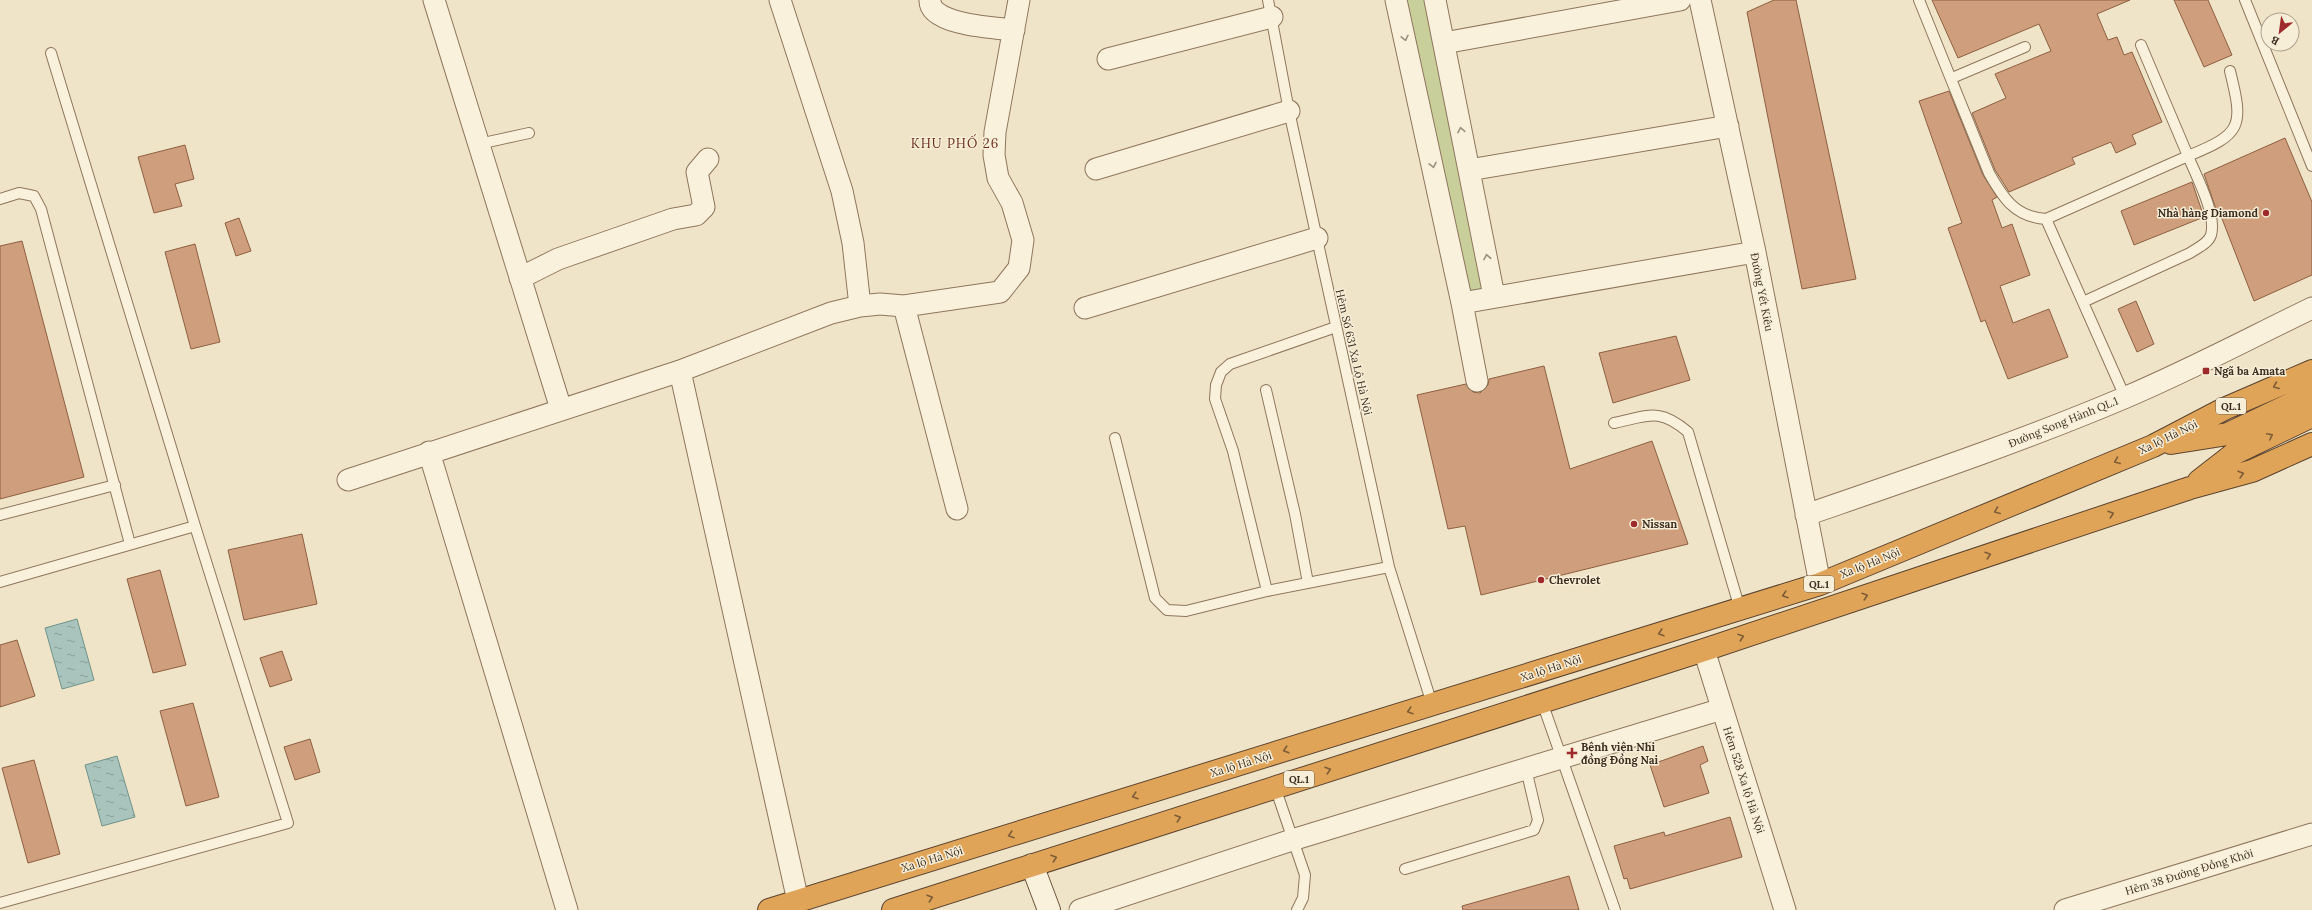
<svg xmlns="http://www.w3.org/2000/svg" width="2312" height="910" viewBox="0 0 2312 910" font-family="Lora,serif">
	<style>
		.grass { fill: #c9cf9b }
		.water { fill: url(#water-ripples); stroke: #6f938a }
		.building { fill: #cf9f7d; stroke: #8d5f41 }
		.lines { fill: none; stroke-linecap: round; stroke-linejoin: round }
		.lane-casing { stroke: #8d765c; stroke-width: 12 }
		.street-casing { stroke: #8d765c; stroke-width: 23 }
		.secondary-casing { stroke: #6f573f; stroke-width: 24 }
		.highway-casing { stroke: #5b4430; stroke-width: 24 }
		.lane { stroke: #faf1dc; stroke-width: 10 }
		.street { stroke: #faf1dc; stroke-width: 21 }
		.secondary { stroke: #faf1dc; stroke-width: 22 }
		.highway { stroke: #e0a458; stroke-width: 22 }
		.oneway { stroke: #9c907e }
		.oneway2 { stroke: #7e5d36 }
		.poi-dot { fill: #9e2a2b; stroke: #f7eed8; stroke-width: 1.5 }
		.labels { text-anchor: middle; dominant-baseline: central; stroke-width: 3; stroke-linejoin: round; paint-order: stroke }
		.shield { fill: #f7eed8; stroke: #756857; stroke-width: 1 }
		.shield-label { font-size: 10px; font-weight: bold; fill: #3d2e20 }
		.poi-label { font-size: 11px; font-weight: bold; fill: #3d2e20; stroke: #f7eed8; text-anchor: start }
		.street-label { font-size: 11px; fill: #3d2e20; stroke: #f7eed8 }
		.quarter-label { font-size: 13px; letter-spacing: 1px; fill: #6b2e1e; stroke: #f7eed8 }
	</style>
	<defs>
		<pattern id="water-ripples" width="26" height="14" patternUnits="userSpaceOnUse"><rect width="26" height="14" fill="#a9c4bc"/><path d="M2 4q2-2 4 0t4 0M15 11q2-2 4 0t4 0" fill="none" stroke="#8ba098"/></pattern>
	</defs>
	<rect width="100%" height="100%" fill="#f0e4c8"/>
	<path class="grass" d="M1403,0h25l59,291 -21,4z"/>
	<path class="water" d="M77,619l17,61 -32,9 -17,-61z
		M117,756l18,61 -33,9 -17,-61z"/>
	<path class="building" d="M1774,0h22l60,279 -54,10 -55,-277z
		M1932,0h198l-33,14 11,26 9,-3 7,18 8,-3 30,70 -30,13 4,9 -20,9 -5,-11 -39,16 3,6 -66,28 -14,-22 -23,-57 34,-15 -11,-24 56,-23 -12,-27 -81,34z
		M2174,0h34l24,55 -28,12z
		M1949,91l34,84 14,22 -5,3 10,28 10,-4 18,51 -30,11 13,37 36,-14 19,48 -60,22 -23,-59 -4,2 -33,-94 14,-5 -43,-122z
		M2285,138l27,64v73l-58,26 -35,-90 -2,1 -13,-38z
		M185,145l9,34 -19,5 7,22 -28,7 -16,-56z
		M2192,182l12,35 -70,28 -13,-34z
		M239,218l12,33 -15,5 -11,-33z
		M22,241l62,236 -84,22v-253z
		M195,244l25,98 -29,7 -26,-97z
		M2136,301l18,43 -17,8 -19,-43z
		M1676,336l14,44 -77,23 -14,-50z
		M1544,366l26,103 82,-28 36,103 -207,51 -16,-69 -17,3 -31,-134 49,-11 7,8 7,1 8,-8 1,-6z
		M302,534l15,70 -73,16 -16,-70z
		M160,570l26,95 -33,8 -26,-94z
		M17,640l18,56 -35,11v-62z
		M282,651l10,29 -22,7 -10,-29z
		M193,703l26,94 -33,9 -26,-95z
		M310,739l10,33 -25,8 -11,-33z
		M1703,746l5,15 -8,4 9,28 -45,14 -14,-42z
		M34,760l26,94 -32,9 -26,-95z
		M1730,817l12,40 -112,32 -3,-11 -3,1 -10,-33 50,-14 1,4z
		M1569,876l10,34h-116l-1,-4z"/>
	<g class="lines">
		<defs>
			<path id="lane" d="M1268,0l21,111 100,456 43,137
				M1919,0l70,173c14,25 26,44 57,46
				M2245,0l67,166
				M1952,78l73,-31
				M479,144l50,-11
				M0,199l19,-6 15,3 7,13 89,335
				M2083,302l107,-49c7,-5 18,-9 21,-18 6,-21 -15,-59 -23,-79 54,-22 56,-29 42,-85
				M1266,390l29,124 13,69
				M2125,397l-79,-178 142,-63 -47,-111
				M1614,423c34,-7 45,-16 74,9l52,177
				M1115,438l40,160 12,12 19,1 81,-20 122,-24
				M0,515l115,-30
				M0,582l195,-56 -144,-473
				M1267,591l-34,-140 -18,-52 1,-14 5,-13 9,-8 106,-37
				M1542,702l73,208
				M1275,787l30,88 -2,23 -6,12
				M1405,869l129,-39 4,-10 -12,-51
				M0,903l288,-80 -93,-297"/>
			<path id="street" d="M434,0l127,409
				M780,0l62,191 11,52 7,63
				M930,0c-1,25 66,28 84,30
				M1396,0l66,303 293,-51
				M1435,0l59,296
				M1700,0l55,252 65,332
				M1444,43l236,-43
				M1108,59l164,-42
				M1096,169l193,-58
				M1469,170l259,-44
				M520,278l38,-19 115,-40 23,-4 8,-8 -7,-35 11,-13
				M1462,303l15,78
				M904,306l53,203
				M1085,308l232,-70
				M680,371l118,530
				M429,452l138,458
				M348,480l332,-109 151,-58 29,-7 20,-2 24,2 96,-14 19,-24 4,-28 -11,-37 -14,-25 -4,-23 1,-23 24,-132
				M1806,515c107,-37 214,-73 318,-117 64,-27 126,-60 188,-90
				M1704,650l81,260
				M1080,910l212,-70 430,-131
				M2065,910l247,-76"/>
			<path id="secondary" d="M1032,865l17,45"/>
			<path id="highway" d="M2171,443l57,-9 84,-40
				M2199,481l36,-28 77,-37
				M769,910l1051,-326 333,-138 71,-37 88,-38
				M893,910l811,-260 486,-162 62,-17 60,-27"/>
		</defs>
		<use href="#lane" class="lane-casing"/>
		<use href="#street" class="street-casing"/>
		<use href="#secondary" class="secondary-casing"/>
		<use href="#highway" class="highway-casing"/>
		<use href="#lane" class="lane"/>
		<use href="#street" class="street"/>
		<use href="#secondary" class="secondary"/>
		<use href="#highway" class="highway"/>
	</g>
	<defs><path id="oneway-chevron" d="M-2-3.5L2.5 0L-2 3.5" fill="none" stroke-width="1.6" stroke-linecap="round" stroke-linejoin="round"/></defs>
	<g class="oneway">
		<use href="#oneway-chevron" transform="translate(1405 38) rotate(77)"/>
		<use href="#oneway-chevron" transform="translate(1461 130) rotate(-101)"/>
		<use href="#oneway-chevron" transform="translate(1433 165) rotate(78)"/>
		<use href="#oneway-chevron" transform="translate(1487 257) rotate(-101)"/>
	</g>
	<g class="oneway2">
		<use href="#oneway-chevron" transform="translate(2276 386) rotate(157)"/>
		<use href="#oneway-chevron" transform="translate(2270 436) rotate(-26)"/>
		<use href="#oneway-chevron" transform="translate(2117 461) rotate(158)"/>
		<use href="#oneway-chevron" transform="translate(2241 474) rotate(-16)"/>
		<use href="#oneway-chevron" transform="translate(1997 511) rotate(158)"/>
		<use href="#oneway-chevron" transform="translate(2111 514) rotate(-18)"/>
		<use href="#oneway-chevron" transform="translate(1988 555) rotate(-18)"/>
		<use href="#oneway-chevron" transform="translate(1785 595) rotate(163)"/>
		<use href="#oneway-chevron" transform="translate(1865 596) rotate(-18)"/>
		<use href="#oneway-chevron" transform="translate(1661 633) rotate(163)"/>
		<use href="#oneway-chevron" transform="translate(1741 637) rotate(-18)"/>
		<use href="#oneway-chevron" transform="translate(1410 711) rotate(163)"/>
		<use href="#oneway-chevron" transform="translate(1286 750) rotate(163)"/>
		<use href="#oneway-chevron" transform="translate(1328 770) rotate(-18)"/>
		<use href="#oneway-chevron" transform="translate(1135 796) rotate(163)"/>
		<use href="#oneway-chevron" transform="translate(1178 818) rotate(-18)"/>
		<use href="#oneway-chevron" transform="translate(1011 835) rotate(163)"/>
		<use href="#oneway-chevron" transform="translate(1054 858) rotate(-18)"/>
		<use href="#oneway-chevron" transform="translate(930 898) rotate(-18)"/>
	</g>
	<g class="poi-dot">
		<circle cx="2266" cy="213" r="4"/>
		<rect x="2202" y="367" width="8" height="8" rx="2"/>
		<circle cx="1634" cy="524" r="4"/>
		<circle cx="1541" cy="580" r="4"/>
		<path d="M1570 747h4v4h4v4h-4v4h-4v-4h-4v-4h4z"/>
	</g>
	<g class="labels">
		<g class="shield">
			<rect x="2216" y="398" width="30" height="16" rx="3"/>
			<rect x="1804" y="576" width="30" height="16" rx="3"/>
			<rect x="1284" y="771" width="30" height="16" rx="3"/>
		</g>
		<g class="shield-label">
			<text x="2231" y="406">QL.1</text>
			<text x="1819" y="584">QL.1</text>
			<text x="1299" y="779">QL.1</text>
		</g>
		<g class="poi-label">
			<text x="2258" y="213" text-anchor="end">Nhà hàng Diamond</text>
			<text x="2214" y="371">Ngã ba Amata</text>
			<text x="1642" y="524">Nissan</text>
			<text x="1549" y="580">Chevrolet</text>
			<text x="1581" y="747">Bệnh viện Nhi<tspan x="1581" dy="13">đồng Đồng Nai</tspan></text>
		</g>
		<g class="street-label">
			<text transform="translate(1762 292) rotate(79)">Đường Yết Kiêu</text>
			<text transform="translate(1354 352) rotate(77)">Hẻm Số 631 Xa Lộ Hà Nội</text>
			<text transform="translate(2063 422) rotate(-22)">Đường Song Hành QL.1</text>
			<text transform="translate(2168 437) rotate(-26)">Xa lộ Hà Nội</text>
			<text transform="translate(1870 563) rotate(-22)">Xa lộ Hà Nội</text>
			<text transform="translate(1551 668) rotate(-18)">Xa lộ Hà Nội</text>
			<text transform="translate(1241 764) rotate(-17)">Xa lộ Hà Nội</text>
			<text transform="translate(1744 780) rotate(72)">Hẻm 528 Xa lộ Hà Nội</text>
			<text transform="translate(932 859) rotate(-17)">Xa lộ Hà Nội</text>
			<text transform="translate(2189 872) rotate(-17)">Hẻm 38 Đường Đồng Khởi</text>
		</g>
		<g class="quarter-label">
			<text x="955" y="143">KHU PHỐ 26</text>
		</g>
	</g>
	<g transform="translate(2280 32) rotate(209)"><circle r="19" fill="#f7eed8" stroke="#ada18e"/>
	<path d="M0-3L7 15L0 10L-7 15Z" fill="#9e2a2b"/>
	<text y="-6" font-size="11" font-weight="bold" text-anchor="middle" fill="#3d2e20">B</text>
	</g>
</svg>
